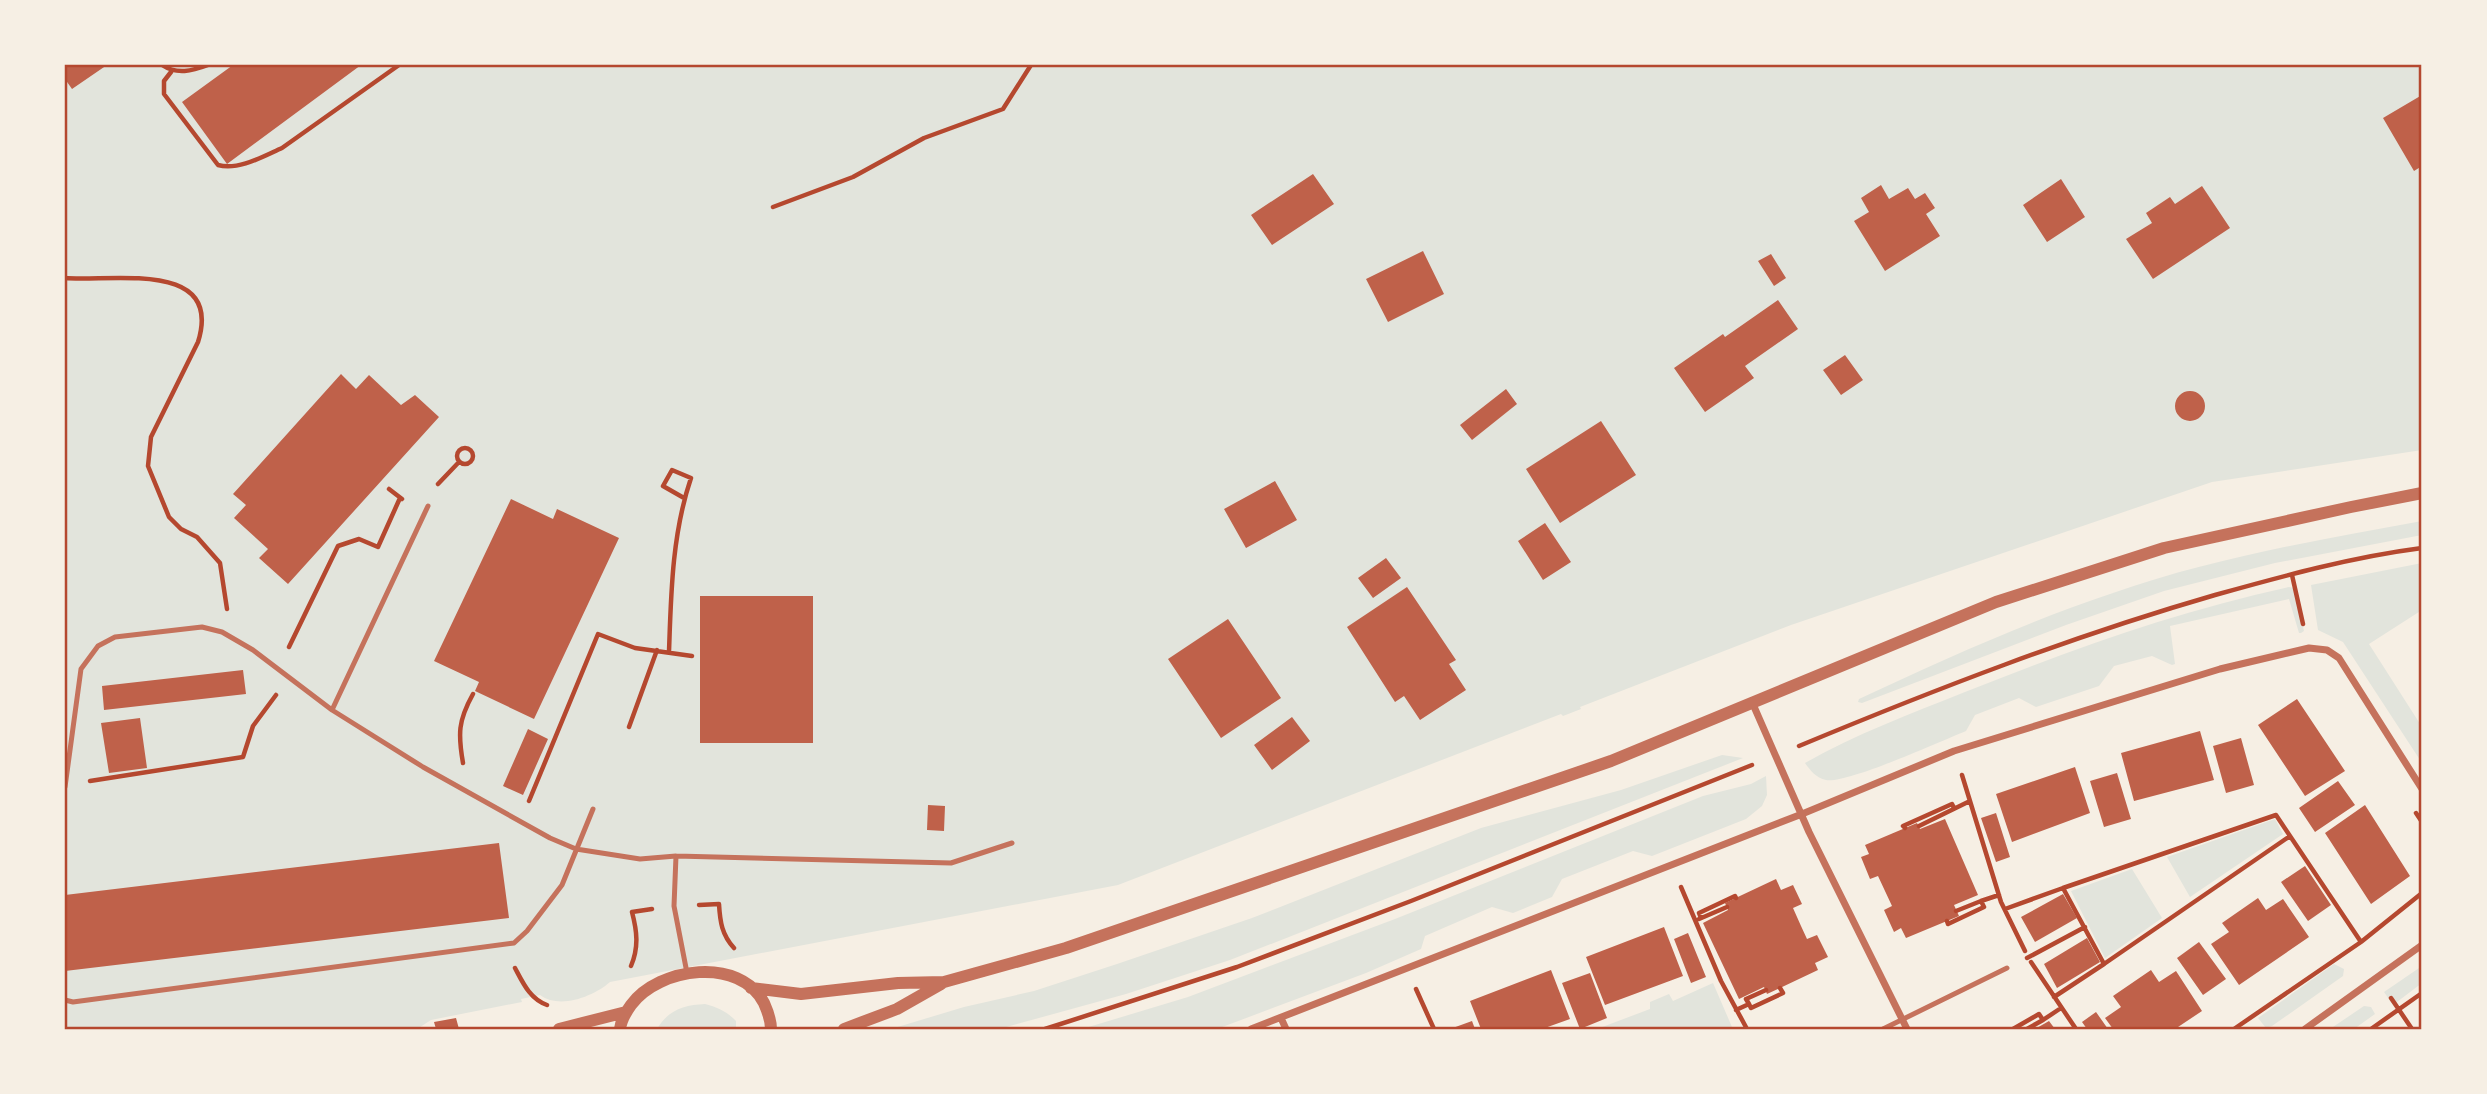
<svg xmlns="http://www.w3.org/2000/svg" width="2487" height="1094" viewBox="0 0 2487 1094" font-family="'Work Sans',sans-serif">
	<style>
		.green { fill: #e2e4dc }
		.building { fill: #bf614a }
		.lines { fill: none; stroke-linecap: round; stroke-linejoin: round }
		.path { stroke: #b5482f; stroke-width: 4.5 }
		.service { stroke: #c5725c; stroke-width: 5 }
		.minor { stroke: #c5725c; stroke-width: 7 }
		.tertiary { stroke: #c5725c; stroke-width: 12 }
		.neatline { fill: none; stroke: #b5482f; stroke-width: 2.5 }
	</style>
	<rect width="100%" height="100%" fill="#f6efe4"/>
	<path class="green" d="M65,65h2357v385l-210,32 -421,143 -211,82 1,2 -18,7 -2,-2 -443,171 -508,97c-16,14 -50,28 -70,13l-19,4 1,3 -91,18 -14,9h-352z
		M2422,521v14l-147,28 -111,28 -98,34 -204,78 -4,-1 1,-3c83,-39 167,-77 254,-106 100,-35 205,-53 309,-72z
		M2422,563v47l-53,34 53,83v36l-79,-121 -25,-12 -7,-45z
		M2289,587l5,1 10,43 -3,2h-2l-10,-34 -119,27 5,38 -3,1 -20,-9 -38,10 -15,20 -63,21 -17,-9 -44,17 -9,16c-25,10 -119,53 -140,49 -10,-2 -16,-10 -21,-17 51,-29 105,-49 160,-71 108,-43 210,-80 324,-105z
		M1722,755l21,3 -449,177 -64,25 -104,34 -127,35h-108l73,-22 70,-16 83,-27 135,-46 229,-90 140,-38z
		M1766,776l1,19 -5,11 -16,13 -94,37 -19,-5 -71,28 -10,18 -39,16 -21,-6 -67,29 -4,13 -55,24 -149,56h-135l106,-32 207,-78 308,-123 48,-12z
		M2275,819l8,15 -93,63 -23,-40z
		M2132,869l30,49 -57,40 -34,-67z
		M2334,964l10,5 -1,7 -71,50 -6,2 -8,-10z
		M2422,966v17l-29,22 -9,-13z
		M1713,983l19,44 -4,2h-131l53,-20v-7l19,-8 4,7z
		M705,1004c14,4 21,7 31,17v8h-79c11,-19 27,-24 48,-25z
		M2364,1006l7,1 4,7 -21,15h-24z"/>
	<path class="building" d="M65,65h42l-35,24 -7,-10z
		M233,65h128l-134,99 -45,-62z
		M2422,95v71l-8,5 -31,-53z
		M1313,174l21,30 -62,41 -21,-30z
		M2061,179l24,38 -38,25 -24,-37z
		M1881,185l8,14 19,-11 7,11 10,-6 10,15 -9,6 14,22 -55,35 -31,-50 15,-9 -8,-14z
		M2202,186l28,42 -77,51 -27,-40 26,-16 -6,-10 24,-16 5,7z
		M1423,251l21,43 -56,28 -22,-43z
		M1771,254l15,24 -12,8 -16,-25z
		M1778,300l20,29 -53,37 9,12 -49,34 -31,-44 49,-34 2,3z
		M1845,355l18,25 -22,15 -18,-25z
		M341,374l15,15 13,-14 32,30 14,-10 24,22 -151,167 -29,-26 9,-9 -34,-31 12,-13 -13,-11z
		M1506,389l11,15 -45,36 -12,-15z
		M2175 406a15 15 0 1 1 30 0a15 15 0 1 1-30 0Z
		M1601,421l35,54 -76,48 -34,-54z
		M1275,481l22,39 -51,28 -22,-39z
		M511,499l42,20 4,-10 62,29 -85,181 -59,-28 4,-9 -45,-21z
		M1545,523l26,39 -28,18 -25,-39z
		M1386,558l15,20 -28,20 -15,-20z
		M1407,587l49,73 -7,4 17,26 -46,30 -16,-24 -9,6 -48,-75z
		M700,596h113v147h-113z
		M1228,619l53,79 -60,40 -53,-79z
		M243,670l3,24 -142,16 -2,-24z
		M2297,699l48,72 -40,25 -47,-71z
		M1292,717l18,24 -38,29 -18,-25z
		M140,718l7,50 -38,5 -8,-50z
		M528,729l20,10 -25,56 -20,-9z
		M2200,731l14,49 -80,21 -13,-48z
		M2241,738l13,47 -28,8 -13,-47z
		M2075,767l15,46 -78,29 -16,-48z
		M2117,773l14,46 -27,8 -14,-46z
		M2338,781l17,24 -40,27 -16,-24z
		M928,805l17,1 -1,25 -17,-1z
		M2365,805l45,71 -39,28 -46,-71z
		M1996,813l14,44 -14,5 -15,-44z
		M1945,819l33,76 -24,10 5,11 -53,22 -5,-10 -7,4 -10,-22 8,-4 -14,-30 -8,3 -9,-22 8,-3 -4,-9 52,-22 3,6z
		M499,843l10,75 -444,53v-76z
		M2305,866l26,39 -23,16 -27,-39z
		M1776,879l5,11 12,-5 9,19 -9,4 8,18 6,13 10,-4 11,22 -13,6 3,7 -38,18 -13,6 -3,-7 -25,12 -36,-76 25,-13 -3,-7z
		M2063,894l14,24 -42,24 -14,-25z
		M2258,898l8,12 17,-11 26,38 -70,48 -28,-41 18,-12 -7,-9z
		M1664,927l19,49 -78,29 -19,-48z
		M1688,933l18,44 -15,6 -17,-44z
		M2087,938l13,24 -43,26 -13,-24z
		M2199,942l27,37 -23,16 -26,-37z
		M1551,970l19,49 -28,10h-61l-11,-28z
		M2151,970l8,12 17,-11 26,40 -27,18h-62l-8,-11 16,-11 -8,-11z
		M1590,973l17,45 -27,11 -18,-46z
		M2096,1012l12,17h-21l-5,-7z
		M456,1018l3,11h-23l-2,-7z
		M1472,1021l3,8h-25z
		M2049,1021l6,8h-20z"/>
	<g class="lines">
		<path class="path" d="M162,65c15,10 30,6 46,0
			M171,72l-7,9v13l54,71c20,6 46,-9 64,-17l117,-83
			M773,207l80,-30 71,-39 79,-29 28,-44
			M65,278c46,4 159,-19 133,64l-47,95 -3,29 21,51 12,12 16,8 23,26 7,46
			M457 456a8 8 0 1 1 16 0a8 8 0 1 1-16 0Z
			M438,484l21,-22
			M389,489l13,10
			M2292,575l11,49
			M289,647l49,-101 21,-7 19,8 22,-49
			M669,652c2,-58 3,-118 22,-174l-19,-8 -9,16 21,12
			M629,727l28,-77
			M1799,746c137,-57 274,-110 416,-151 68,-19 137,-38 207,-47
			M463,763c-5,-29 -5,-42 10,-69
			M1962,775l39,127 24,49
			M90,781l153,-24 10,-31 23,-31
			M529,801l69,-167 37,14 57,8
			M2416,813l6,9
			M1919,826l51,-25
			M1905,828l-2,-2 49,-22 2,4
			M2290,836l-186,128 -41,-76 213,-73 85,127
			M1681,887l40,94 26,48
			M699,905l20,-1c1,18 3,31 15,44
			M2005,909l58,-21
			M1956,911l25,-10
			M1701,918l-2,-5 36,-17 1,2
			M1699,919l28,-12
			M1947,921l1,3 36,-17 -3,-6 18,-6
			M2027,958l58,-31
			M2031,962l45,67
			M631,966c8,-19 6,-35 1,-54l20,-3
			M515,968c8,15 15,31 32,37
			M1416,989l18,40
			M2054,997l50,-33
			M2391,998l21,31
			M1749,1004l-3,-5 20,-9
			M1736,1010l13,-6 2,4 32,-15 -3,-5
			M1045,1029l192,-62 174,-66 341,-136
			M2013,1029l26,-15 4,6 18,-12
			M2027,1029l16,-9
			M2234,1029l127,-87 61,-49
			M2371,1029l51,-36"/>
		<path class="service" d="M332,710l96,-204
			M65,787l16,-118 17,-23 17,-9 87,-10 20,5 31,18 79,60 91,57 127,71 26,11 64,10 36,-3 275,7 61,-20
			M676,856l-2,50 13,67
			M65,1000l8,2 441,-59 13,-12 35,-46 31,-76
			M1883,1029l124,-61"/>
		<path class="minor" d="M1752,702l57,130 98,197
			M1281,1018l5,11
			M1251,1029l551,-215 152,-63 266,-82 89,-21 18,2 12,8 83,131
			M2305,1029l117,-84"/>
		<path class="tertiary" d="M751,988l50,6 97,-11 46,-1 122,-34 545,-187 385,-159 168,-54 187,-41 71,-14
			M559,1029l67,-17
			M620,1029c1,-9 6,-17 11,-24 28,-38 109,-49 133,-2 4,9 7,17 7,26
			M844,1029l53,-20 44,-25"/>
	</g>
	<rect width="2487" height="1094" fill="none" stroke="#f6efe4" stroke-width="133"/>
	<rect x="66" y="66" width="2354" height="962" class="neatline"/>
</svg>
